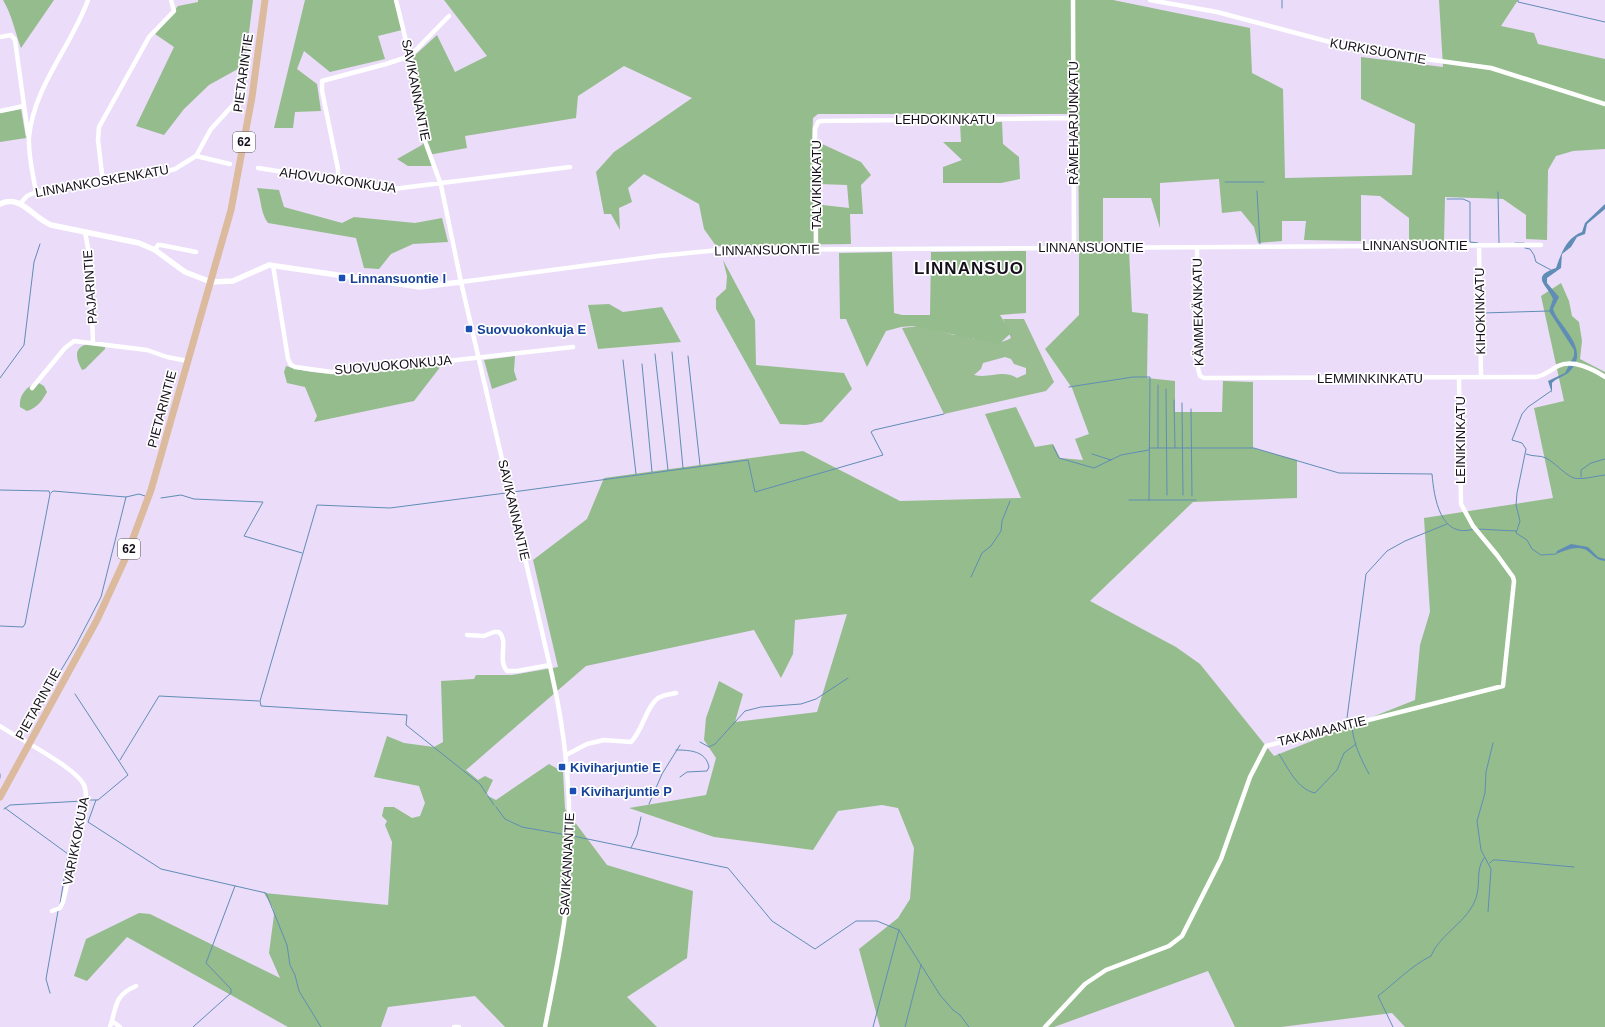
<svg xmlns="http://www.w3.org/2000/svg" width="1605" height="1027" viewBox="0 0 1605 1027" font-family="Arial,sans-serif">
	<style>
		.green { fill: #99bd91; fill-rule: evenodd }
		.forest { fill: #95bc8c }
		.water { fill: #608db6 }
		.lines { fill: none; stroke-linecap: round; stroke-linejoin: round }
		.stream { stroke: #608db6; stroke-width: 1 }
		.minor { stroke: #fff; stroke-width: 4.5 }
		.tertiary { stroke: #fff; stroke-width: 5.5 }
		.primary { stroke: #dcba9e; stroke-width: 7 }
		.transit-dot { fill: #1a4fb4; stroke: #fff; stroke-width: 1.5 }
		.labels { text-anchor: middle; dominant-baseline: central; stroke-width: 3.5; stroke-linejoin: round; paint-order: stroke }
		.shield { fill: #fff; stroke: #5a575e; stroke-width: 1 }
		.shield-label { font-size: 12px; font-weight: bold; fill: #140f19 }
		.street-label { font-size: 13px; fill: #140f19; stroke: #fff }
		.transit-label { font-size: 13px; font-weight: bold; fill: #164399; stroke: #fff; text-anchor: start }
		.district-label { font-size: 17px; font-weight: bold; letter-spacing: 1px; fill: #140f19; stroke: #fff }
	</style>
	<rect width="100%" height="100%" fill="#ebdcf9"/>
	<path class="green" d="M965,319l8,20c17,-3 20,9 38,-1l-8,-19h21l30,63 -8,9 -102,23 -42,-86 18,-2 34,9h7zM1005,357l6,2 3,5 12,4v6l-9,4c-15,-9 -27,1 -43,-3l7,-6 2,-6z"/>
	<path class="forest" d="M3,0h51l-33,48c-6,-16 -9,-33 -18,-48z
		M198,0h55l-8,65 -36,20 -25,24 -20,26 -28,-9 38,-79 -19,-13 23,-28 20,-4z
		M305,0h89l8,30 -24,6 7,23 -55,13 -26,-21 -7,18 20,15 4,27 -26,1 -2,16h-19z
		M444,0h669l137,28 2,45 31,16 2,89 127,-3 3,-51 -54,-25v-42l82,10 -4,-67h79l-17,26 33,7 4,11 67,15v90l-32,2 -17,5 -8,14 -1,70 -21,-1v-24l-23,-16 -58,-2 -1,44 -35,1v-24l-29,-22 -19,-1v46l-57,-1 2,-19h-24v20l-24,2 -4,-16 -13,-16 -19,2 -3,-34 -59,4v45l-9,-30h-48v46l-24,-2 -1,-128h-260l-5,4 -1,21 2,65 35,4 -2,-23 -29,-1v-42l43,20 10,13 -10,10 2,29h-13l1,30 -135,2 -12,-17 -5,-25 -55,-30 -16,14 4,14 -13,6 1,22 -9,-16h-7l-8,-42 18,-20 78,-54 -68,-32 -46,30 -2,22 -111,18 2,12 -39,7 4,11h-24l-11,-7 25,-14 6,-13 -15,-75 24,-22 18,37 32,-16z
		M21,109l5,29 -26,4v-29z
		M1002,122l1,22 16,13 1,22 -19,4h-58v-16l19,-7 -19,-18h18l-1,-19z
		M257,188l22,2 5,17 58,16 12,-6 61,6 27,-5 6,24 -35,2 -22,10 -12,15 -15,-1 -8,-30 -88,-15c-8,-11 -6,-21 -11,-35z
		M1129,250l3,62 16,2 -1,64 28,3v31h47l1,-31 30,1v66l44,12v38l-104,4 -103,99 86,46 24,17 74,92 141,-56 5,-55 10,-33 -6,-94 129,-20 -19,-90 30,-7 -23,-105 20,-13 8,18 3,15 7,6 3,19 -2,18 25,13v655h-200l-13,-14 -111,14h-46l-27,-56 -154,56h-174l-21,-78 39,-31 12,-19 4,-51 -16,-40 -16,-3 -44,6 -25,39 -99,-13 -85,-29 77,-13 10,-37 -12,-18 2,-22 13,-37 24,13 -8,28 82,-10 30,-98 -52,6 -2,34 -12,24 -27,-48 -168,36 -120,104 12,10 7,-4 8,4 -7,15 10,5 53,-36 14,8 2,37 42,56 86,26 -6,67 -60,39 30,30h-152l-30,-31 -87,11 -7,20h-93l-161,-90 -40,44 -13,-5 12,-37 53,-26 11,1 130,64 -11,-25 5,-38 -1,-7 -9,-15 124,12 4,-63 -7,-17 2,-4 -5,-5 2,-9h10l18,11 8,-2 5,-13 -6,-17 -45,-9 13,-41 17,7 30,4 9,-5 -2,-61 33,-2 2,-4h36l46,-8 -25,-107 54,-41 17,-41 199,-27 97,50 121,-3 -36,-84 31,-7 19,40 18,-3 7,14 23,2 -8,-21 14,-5 -17,-46 -27,-39 34,-34v-64z
		M1026,251v62l-26,2 11,18 -12,11 -86,-18 -12,1 -15,4 -19,36 -21,-48h-6l-1,-66 53,-1 2,61 8,2h28l1,-63z
		M723,260l32,60 1,45 88,8 8,16 -30,33 -16,3 -26,-1 -64,-115v-11l10,-9 1,-13z
		M609,304l14,8 39,-5 19,35 -83,7 -10,-44z
		M87,344l18,2v3l-20,20 -3,1c-6,-11 -9,-22 5,-26z
		M515,356l-1,15 3,9 -25,9 -8,-29z
		M438,365l3,1 -27,35 -100,21 3,-6 -12,-29 -18,-4 -3,-11 2,-6c50,16 102,4 152,-1z
		M37,382l7,4 3,6c-5,9 -10,16 -20,19l-7,-4c-1,-13 6,-19 17,-25z"/>
	<path class="water" d="M1605,204v5l-18,15 -2,10 -8,3 -6,10 -9,7 -1,14 -14,10v5l12,14 -6,12 2,5c10,17 34,37 15,57 -5,6 -13,6 -18,12v10l-4,-12 17,-8 9,-17v-6l-25,-39 4,-12c-5,-14 -24,-22 3,-31 5,-14 10,-30 26,-36l3,-9z
		M1571,544l17,3 10,10 7,2v2c-8,-1 -10,-4 -16,-9 -9,-8 -23,-2 -33,2l1,-3z"/>
	<g class="lines">
		<path class="stream" d="M1282,0v8
			M1518,0v2l87,20
			M1225,182h39
			M1257,191l3,53
			M1498,192l1,51
			M1447,199h16l7,3v40l8,1
			M1515,243h9
			M1525,248l5,1 4,6 2,7 15,8
			M1483,313l66,-2
			M672,352l11,116
			M655,354l13,116
			M688,356l12,109
			M623,360l13,114
			M642,364l10,108
			M0,378l24,-33 10,-83 6,-18
			M1158,385v63
			M1069,387l64,-10h17l-1,123
			M1166,389l1,106
			M1551,391l-23,16 -6,7 -10,26 10,3 4,6 -9,44 -1,12 4,16 -4,12 11,7 5,9 9,6 15,-1
			M1174,400l1,48
			M1182,403l1,92
			M1191,409l1,87
			M1053,446l6,12 35,10 27,-13 28,-5
			M1149,448h105l85,25 93,1c2,23 8,66 42,55
			M1092,454l19,6
			M1526,454c7,3 14,1 20,4 8,4 22,19 28,20 8,2 22,-2 31,-3
			M1581,477v-7l10,-7 14,-4
			M0,490l49,1 1,3 -25,130 -2,3 -23,-1
			M513,492l235,-32 7,32 128,-37 -12,-23 3,-2 70,-16
			M51,493l2,-2 73,6 13,-3 6,2
			M161,498l20,-3 13,4 69,3 -19,34 58,17
			M1129,500h67
			M1477,529l39,2
			M971,577l11,-24 9,-7 10,-15 1,-10 8,-20
			M51,687l25,-42 25,-48 25,-100
			M75,694l53,81 -30,25h-10
			M1347,718l19,-144 21,-23 18,-10 42,-17
			M1352,726c1,17 9,33 17,48
			M700,742l9,5 6,-3 30,-33 16,-4 40,-3 15,-5 32,-21
			M676,750c14,0 30,1 33,17l-2,4 -20,1 -7,5
			M1279,754c9,14 18,35 36,39l22,-23 7,-17 12,-9
			M120,760l39,-64 100,5
			M0,774v4
			M96,800l-8,22 73,47 105,24 21,52 3,20 5,10 4,16 22,36
			M649,804l13,-30 18,-29
			M494,805l-14,-21 -74,-59 1,-10 -146,-9 -1,-5 57,-196 73,3 116,-15
			M496,807l9,12 17,8 45,8
			M5,808l63,46 -8,50
			M4,809l6,-4 73,-4
			M573,836l155,32 44,53 43,28 41,-28h21l22,9 41,65 13,15 7,5 9,12
			M631,848l6,-13 4,-18
			M1490,863l3,-3h4l77,7
			M1488,912l3,-43 -10,-19 -4,-29 8,-28 1,-21 7,-29
			M50,993l-4,-14 12,-68
			M193,1027l38,-34v-4l-25,-26 29,-77
			M873,1027l26,-97
			M905,1027l16,-62
			M1393,1027l-15,-31c17,-13 33,-30 53,-40 8,-20 31,-31 42,-51 10,-18 1,-34 11,-47"/>
		<path class="minor" d="M396,0l24,98 1,32 20,55 20,97 91,393c18,79 22,160 13,241 -5,38 -13,74 -20,111
			M1073,0l1,247
			M1150,0l67,12 143,38 131,18 114,36
			M0,37l11,-2 4,5 13,94
			M0,111l24,-5
			M196,156l15,-27 23,-25
			M258,168l135,21 177,-22
			M338,181v-12l-16,-78v-10l64,-17 24,-8 39,-40
			M103,182l-5,-42 1,-13 50,-90 25,-26 -3,-11
			M36,192c-3,-18 -8,-37 -7,-55 5,-51 42,-90 59,-137
			M20,204l7,-8 9,-4 125,-19 14,-4 21,-13 34,8
			M85,232l5,27 3,84
			M1479,245l2,131
			M1197,247l1,121 2,8 4,2 332,-1c8,-1 15,-7 22,-11 15,-7 35,3 47,11
			M816,249l-1,-120 3,-7 3,-1 253,-3
			M155,250l3,-5h3l35,7
			M273,265l15,94 3,6 4,2 37,5 27,-1 214,-24
			M461,282l197,-26 61,-6 822,-5
			M32,388l33,-40 9,-7 73,9 20,7 21,4
			M467,635l17,1 10,-4h5c10,10 -2,28 8,39h10l33,-6
			M0,726c19,13 75,41 84,59 3,7 2,15 1,22l-22,95 -3,6 -8,3
			M566,755l21,-11 17,-4 27,2c12,-12 15,-35 27,-44 5,-3 12,-4 18,-5
			M112,1021l8,6
			M110,1027c7,-20 3,-31 26,-41
			M454,1027h5
			M1045,1027l40,-43 21,-14 63,-24 13,-10 39,-77 29,-82 16,-31 237,-60 11,-105 -1,-4 -16,-22 -24,-29 -12,-22 -2,-127"/>
		<path class="tertiary" d="M0,204c21,-10 32,13 51,21l88,18 16,7 30,22 26,10 22,-1 36,-16 151,22 41,-5"/>
		<path class="primary" d="M0,797l97,-177 29,-63 25,-67 80,-280 21,-113 13,-97"/>
	</g>
	<g class="transit-dot">
		<rect x="338" y="274" width="8" height="8" rx="2"/>
		<rect x="465" y="325" width="8" height="8" rx="2"/>
		<rect x="558" y="763" width="8" height="8" rx="2"/>
		<rect x="569" y="787" width="8" height="8" rx="2"/>
	</g>
	<g class="labels">
		<g class="shield">
			<rect x="233" y="132" width="22" height="20" rx="3"/>
			<rect x="118" y="539" width="22" height="20" rx="3"/>
		</g>
		<g class="shield-label">
			<text x="244" y="142">62</text>
			<text x="129" y="549">62</text>
		</g>
		<g class="street-label">
			<text transform="translate(1378 51) rotate(10)">KURKISUONTIE</text>
			<text transform="translate(243 73) rotate(-82)">PIETARINTIE</text>
			<text transform="translate(416 90) rotate(79)">SAVIKANNANTIE</text>
			<text x="945" y="119">LEHDOKINKATU</text>
			<text transform="translate(1073 123) rotate(-90)">RÄMEHARJUNKATU</text>
			<text transform="translate(338 180) rotate(8)">AHOVUOKONKUJA</text>
			<text transform="translate(102 181) rotate(-10)">LINNANKOSKENKATU</text>
			<text transform="translate(816 185) rotate(-90)">TALVIKINKATU</text>
			<text x="1415" y="245">LINNANSUONTIE</text>
			<text x="1091" y="247">LINNANSUONTIE</text>
			<text transform="translate(767 250) rotate(-1)">LINNANSUONTIE</text>
			<text transform="translate(90 287) rotate(-94)">PAJARINTIE</text>
			<text transform="translate(1480 311) rotate(-91)">KIHOKINKATU</text>
			<text transform="translate(1198 312) rotate(-91)">KÄMMEKÄNKATU</text>
			<text transform="translate(393 365) rotate(-5)">SUOVUOKONKUJA</text>
			<text x="1370" y="378">LEMMINKINKATU</text>
			<text transform="translate(162 409) rotate(-75)">PIETARINTIE</text>
			<text transform="translate(1460 440) rotate(-90)">LEINIKINKATU</text>
			<text transform="translate(514 510) rotate(77)">SAVIKANNANTIE</text>
			<text transform="translate(38 704) rotate(-61)">PIETARINTIE</text>
			<text transform="translate(1322 731) rotate(-14)">TAKAMAANTIE</text>
			<text transform="translate(76 841) rotate(-79)">VARIKKOKUJA</text>
			<text transform="translate(567 864) rotate(-87)">SAVIKANNANTIE</text>
		</g>
		<g class="transit-label">
			<text x="350" y="278">Linnansuontie I</text>
			<text x="477" y="329">Suovuokonkuja E</text>
			<text x="570" y="767">Kiviharjuntie E</text>
			<text x="581" y="791">Kiviharjuntie P</text>
		</g>
		<g class="district-label">
			<text x="969" y="268">LINNANSUO</text>
		</g>
	</g>
</svg>
